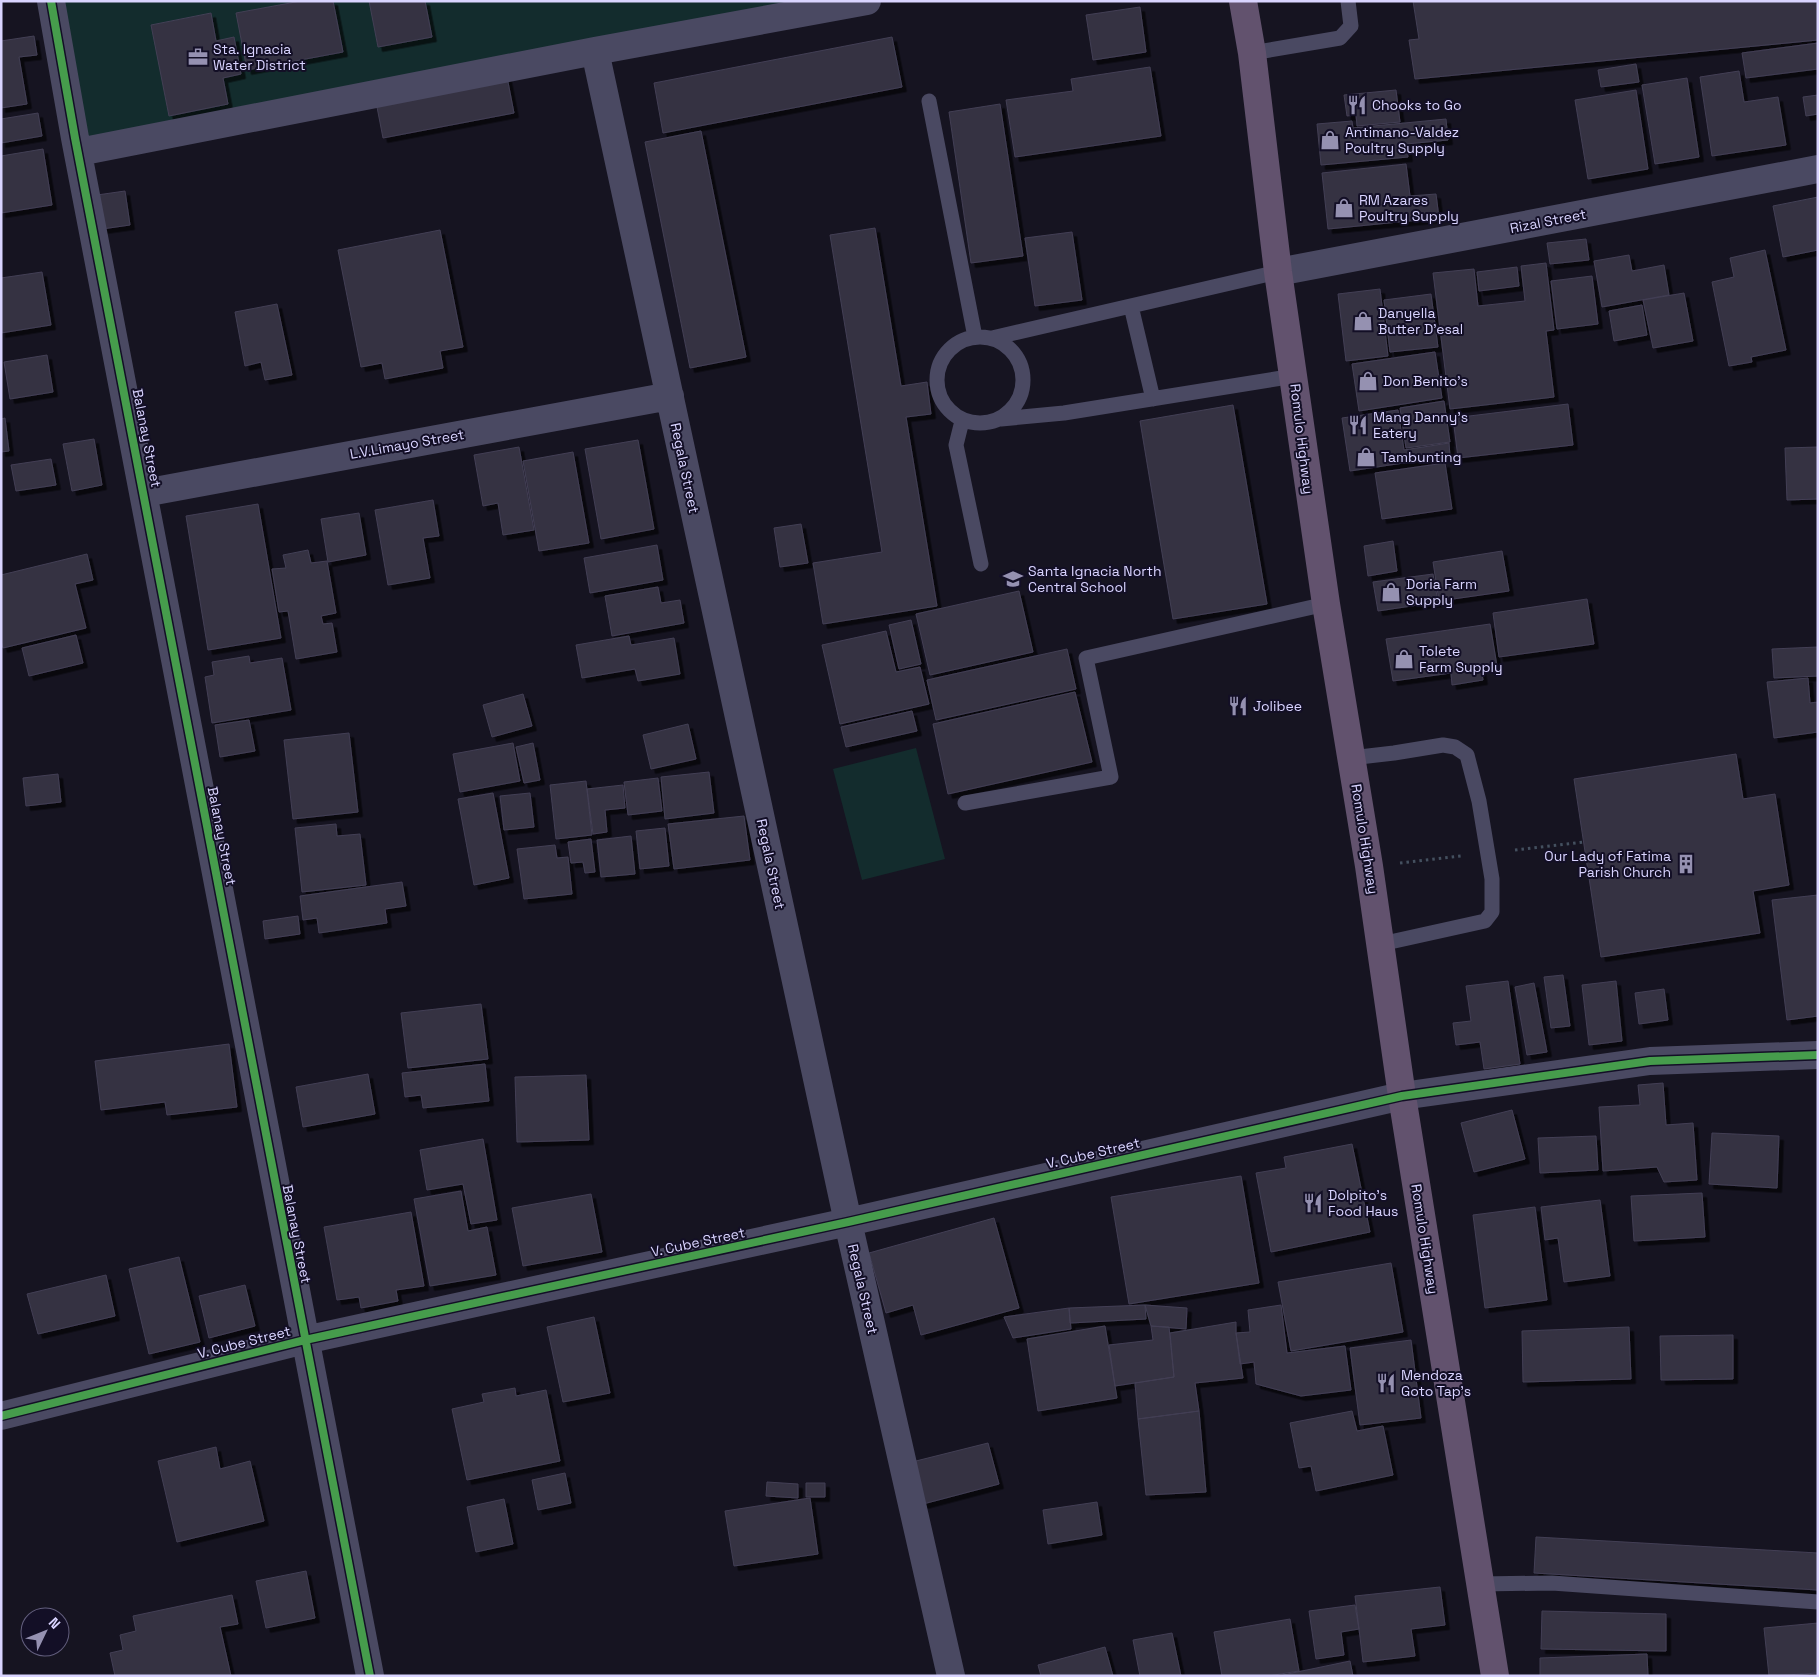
<svg xmlns="http://www.w3.org/2000/svg" width="1819" height="1677" viewBox="0 0 1819 1677" font-family="'Space Grotesk',sans-serif">
	<style>
		.green { fill: #132c2d }
		.building { fill: #343243; stroke: #433f54; filter: url(#shadow) }
		.lines { fill: none; stroke-linecap: round; stroke-linejoin: round }
		.path { stroke: #44505f; stroke-width: 3; stroke-dasharray: 2.5 4; stroke-linecap: butt }
		.service { stroke: #4a4962; stroke-width: 15 }
		.minor { stroke: #4a4962; stroke-width: 28 }
		.tertiary { stroke: #4a4962; stroke-width: 28 }
		.trunk { stroke: #62526e; stroke-width: 28 }
		.cycleway-casing { stroke: #130f26; stroke-width: 11 }
		.cycleway { stroke: #469c4c; stroke-width: 8 }
		.labels { text-anchor: middle; dominant-baseline: central; stroke-width: 4; stroke-linejoin: round; paint-order: stroke }
		.poi-label { font-size: 14px; fill: #d9d4ff; stroke: #130f26; text-anchor: start }
		.street-label { font-size: 14px; fill: #d9d4ff; stroke: #130f26 }
	</style>
	<defs>
		<filter id="shadow"><feDropShadow dx="4.5" dy="4.5" stdDeviation="0" flood-color="#0009"/></filter>
	</defs>
	<rect width="100%" height="100%" fill="#161421"/>
	<path class="green" d="M57,1h801l-774,145z
		M916,748l29,111 -83,21 -29,-111z"/>
	<path class="building" d="M301,1h32l10,51 -96,18 -11,-57z
		M369,1h56l7,36 -54,10z
		M1413,1h405v39l-403,39 -6,-39 10,-1z
		M1140,7l6,45 -53,8 -7,-45z
		M211,13l5,28 18,-4 7,37 -18,4 5,26 -59,12 -18,-91z
		M34,36l3,19 -18,2 8,47 -26,4v-67z
		M892,37l10,50 -239,46 -9,-50z
		M1818,43v26l-72,9 -4,-25z
		M1636,64l3,18 -38,5 -3,-17z
		M1150,67l11,69 -146,21 -9,-57 67,-9 -2,-12z
		M1739,71l5,31 34,-5 8,48 -74,11 -12,-79z
		M507,77l7,36 -131,25 -7,-36z
		M1687,78l12,79 -44,7 -13,-79z
		M1396,90l4,32 -43,4 -1,-11 -9,1 -3,-21z
		M1636,90l12,79 -60,10 -13,-79z
		M1818,95v19l-12,2 -3,-19z
		M1000,104l23,152 -52,7 -22,-151z
		M38,113l4,23 -41,7v-24z
		M1446,119l2,21 -42,4 2,13 -87,8 -4,-41 35,-3 1,7z
		M701,131l45,226 -56,11 -45,-226z
		M43,149l9,56 -51,8v-57z
		M1406,164l4,32 26,-2 3,24 -111,11 -6,-56z
		M125,191l5,34 -28,4 -5,-34z
		M1818,197v53l-35,7 -10,-51z
		M875,228l26,158 26,-4 4,32 -25,3 31,189 -114,18 -10,-61 69,-11 -52,-317z
		M440,230l23,117 -23,4 3,17 -58,11 -3,-16 -21,4 -23,-117z
		M1072,232l10,68 -47,6 -10,-68z
		M1586,239l3,21 -39,4 -3,-21z
		M1765,250l21,100 -35,7 1,5 -23,4 -17,-84 22,-5 -4,-19z
		M1629,255l3,16 32,-6 5,30 -67,12 -8,-46z
		M1546,263l8,67 -8,1 8,66 -104,12 -17,-136 41,-4 4,37 47,-5 -4,-35z
		M1517,267l2,19 -40,5 -2,-19z
		M42,272l9,53 -50,8v-55z
		M1592,276l6,48 -41,5 -6,-48z
		M1380,289l8,67 -42,5 -8,-67z
		M1684,293l9,48 -40,7 -10,-48z
		M1431,294l7,53 -48,5 -6,-52z
		M277,304l15,71 -27,5 -4,-18 -16,4 -10,-54z
		M1642,305l5,30 -33,6 -5,-30z
		M1435,352l7,46 -83,13 -7,-47z
		M47,355l6,37 -43,7 -6,-37z
		M1444,401l6,41 -44,6 -6,-40z
		M1568,404l5,41 -115,13 -5,-40z
		M1233,405l34,199 -94,15 -33,-198z
		M1398,410l6,40 45,-7 1,13 -100,15 -8,-53z
		M5,418l4,33 -8,1v-33z
		M94,439l8,46 -30,6 -9,-47z
		M638,440l16,89 -53,10 -16,-90z
		M519,447l15,83 -31,5 -5,-32 -15,3 -9,-51z
		M1818,447v52l-31,1 -2,-52z
		M573,452l16,91 -50,8 -16,-90z
		M51,459l5,26 -40,6 -5,-26z
		M1445,463l7,46 -70,10 -7,-46z
		M433,500l6,36 -16,2 7,40 -42,7 -13,-75z
		M258,504l23,134 -73,12 -22,-134z
		M359,513l7,42 -38,7 -7,-43z
		M801,524l7,39 -28,4 -6,-39z
		M1393,541l4,30 -29,5 -4,-30z
		M657,545l6,35 -73,13 -6,-35z
		M308,550l3,13 16,-2 9,52 -15,3 2,8 9,-1 5,29 -41,7 -8,-48 -9,1 -7,-43 14,-1 -3,-13z
		M1502,551l7,40 -70,10 -6,-39z
		M87,554l6,26 -18,4 11,44 -83,20 -2,-7v-66z
		M1433,574l5,28 -60,9 -5,-29z
		M658,587l3,16 19,-3 4,23 -72,13 -7,-40z
		M1019,591l14,61 -103,23 -14,-61z
		M1587,599l7,45 -95,13 -6,-44z
		M911,620l10,44 -22,5 -10,-44z
		M1490,624l7,42 -16,2 2,12 -31,5 -1,-12 -58,8 -7,-42z
		M886,631l10,41 24,-5 9,37 -89,20 -18,-79z
		M76,635l7,28 -54,13 -7,-28z
		M629,636l2,9 43,-7 6,36 -42,7 -3,-12 -53,9 -6,-33z
		M1818,647v29l-44,2 -2,-29z
		M1067,649l9,40 -140,31 -9,-40z
		M249,656l1,7 32,-5 9,52 -79,13 -7,-46 9,-2 -2,-13z
		M1808,678l2,25 8,-1v30l-44,6 -7,-56z
		M1075,692l17,70 -144,32 -15,-70z
		M523,694l9,32 -40,11 -9,-32z
		M912,711l5,20 -71,16 -5,-20z
		M249,720l6,31 -35,6 -5,-32z
		M688,724l8,35 -45,10 -8,-34z
		M349,733l9,79 -65,7 -9,-79z
		M513,743l7,38 -60,11 -7,-38z
		M533,743l7,37 -16,3 -8,-36z
		M1736,754l7,45 32,-5 14,91 -36,6 7,42 -159,24 -27,-178z
		M709,772l5,41 -49,6 -4,-42z
		M58,774l3,28 -35,4 -3,-28z
		M658,778l4,33 -34,4 -4,-33z
		M586,781l6,54 -36,4 -6,-54z
		M623,785l2,23 -20,2 2,22 -14,2 -6,-45z
		M493,793l16,85 -35,7 -16,-86z
		M530,793l4,34 -30,3 -4,-34z
		M744,816l6,44 -76,9 -6,-45z
		M336,824l1,12 23,-2 6,51 -64,7 -7,-64z
		M665,828l4,38 -29,3 -4,-38z
		M631,836l4,38 -34,3 -4,-37z
		M591,839l4,33 -10,1 -2,-11 -12,1 -3,-21z
		M555,845l2,13 11,-1 4,37 -48,5 -7,-50z
		M402,882l4,24 -21,3 2,14 -68,10 -2,-15 -14,2 -3,-24z
		M1818,895v121l-31,4 -15,-120z
		M298,916l2,18 -35,5 -2,-18z
		M1563,975l7,51 -19,2 -7,-51z
		M1508,981l12,83 -36,5 -4,-27 -24,3 -3,-22 18,-2 -5,-35z
		M1616,981l6,60 -33,4 -7,-60z
		M1534,983l13,69 -20,3 -12,-68z
		M1664,989l4,31 -29,4 -4,-31z
		M481,1004l7,55 -80,9 -7,-55z
		M229,1044l8,63 -70,8 -2,-13 -64,8 -6,-49z
		M485,1064l4,37 -66,7 -2,-13 -16,2 -3,-24z
		M368,1074l7,40 -72,13 -7,-40z
		M586,1075l3,65 -72,2 -2,-65z
		M1663,1083l3,42 27,-2 4,57 -33,2 -7,-15 -54,4 -4,-64 41,-2 -2,-20z
		M1512,1110l13,49 -51,13 -13,-49z
		M1712,1133l67,3 -2,52 -68,-4z
		M1596,1136l2,34 -58,3 -2,-35z
		M483,1139l14,81 -26,4 -8,-40 -36,6 -7,-40z
		M1352,1144l18,88 -99,20 -15,-79 30,-5 -2,-11z
		M1241,1176l18,107 -130,21 -18,-107z
		M461,1191l7,40 19,-4 9,48 -66,11 -16,-87z
		M1702,1193l3,44 -71,4 -3,-45z
		M591,1194l11,58 -79,14 -11,-58z
		M1600,1200l10,76 -46,6 -6,-44 -13,2 -4,-33z
		M1535,1207l12,93 -62,8 -12,-93z
		M411,1212l13,74 -28,4 2,11 -37,7 -2,-11 -22,3 -13,-73z
		M994,1218l25,90 -98,27 -8,-30 -27,8 -17,-60z
		M179,1257l21,85 -51,12 -20,-85z
		M1391,1263l12,69 -112,19 -13,-69z
		M106,1275l9,41 -77,18 -11,-40z
		M245,1285l10,41 -46,12 -10,-42z
		M1145,1305l1,14 -76,4 -1,-15z
		M1145,1305l42,3 -1,21 -35,-3z
		M1281,1305l6,48 58,-7 6,44 -50,6 -45,-12 -2,-22 -14,2 -4,-31 14,-1 -2,-22z
		M1069,1308l2,21 -58,9 -9,-21z
		M594,1317l16,76 -47,9 -16,-75z
		M1236,1322v11l7,45 -48,5 4,28 -61,8 -3,-36 39,-6 -4,-44z
		M1105,1326l12,72 -79,13 -11,-72z
		M1151,1326l18,1 5,50 -59,9 -6,-41 44,-5z
		M1629,1327l2,52 -108,3 -1,-51z
		M1733,1335v44l-72,1 -1,-44z
		M1411,1340l10,78 -61,7 -10,-77z
		M515,1388l1,8 30,-6 14,71 -93,19 -15,-71 32,-7 -2,-8z
		M1199,1411l7,81 -60,3 -8,-76z
		M1352,1411l5,20 26,-5 10,49 -77,16 -5,-25 -12,2 -9,-45z
		M988,1443l11,41 -76,20 -11,-42z
		M216,1447l4,22 30,-8 14,60 -87,21 -19,-81z
		M565,1473l6,30 -33,7 -6,-30z
		M767,1482l31,2v14l-32,-2z
		M806,1483h19v14h-19z
		M810,1498l8,56 -84,12 -9,-55z
		M504,1499l9,45 -37,8 -9,-45z
		M1097,1502l5,33 -54,9 -5,-34z
		M1536,1537l282,16v37l-284,-17z
		M306,1571l9,47 -49,10 -10,-47z
		M1440,1587l5,38 -34,4 4,27 -52,6 -8,-66z
		M232,1595l6,29 -18,3 11,49h-116l-5,-23 13,-3 -3,-15 16,-4 -3,-15z
		M1355,1605l4,24 -18,3 3,23 -28,4 -7,-48z
		M1542,1611l124,3v37l-125,-2z
		M1290,1619l9,52 -31,5h-46l-8,-44z
		M1818,1623v50l-49,3 -5,-48z
		M1172,1633l9,43h-41l-7,-36z
		M1105,1647l8,29h-72l-3,-11z
		M1647,1654l1,22h-108v-18z
		M1350,1661l3,15h-75z"/>
	<g class="lines">
		<path class="path" d="M1515,850l69,-8
			M1400,863l61,-7"/>
		<path class="service" d="M1252,53l88,-15 11,-12 -3,-25
			M929,101l46,236
			M1131,306l22,93
			M937 380a43 43 0 1 1 86 0a43 43 0 1 1-86 0Z
			M992,338l286,-66
			M1001,419l63,-6 230,-37
			M962,421l-6,24 25,119
			M1351,758l43,-5 49,-8 12,2 12,8 12,46 13,78v33l-7,9 -104,23
			M965,803l146,-26 -25,-119 240,-54
			M1480,1584l72,-1 266,19"/>
		<path class="minor" d="M51,1l24,137 295,1538
			M595,51l253,1171 103,454
			M79,152l516,-101 272,-50
			M144,493l526,-97
			M1,1416l304,-76 543,-118 554,-126 248,-35 168,-6"/>
		<path class="tertiary" d="M1278,272l540,-103"/>
		<path class="trunk" d="M1243,1l9,52 26,219 48,332 43,262 33,230 93,580"/>
		<defs>
			<path id="cycleway" d="M51,1l24,137 295,1538
				M1,1416l304,-76 543,-118 554,-126 248,-35 168,-6"/>
		</defs>
		<use href="#cycleway" class="cycleway-casing"/>
		<use href="#cycleway" class="cycleway"/>
	</g>
	<defs>
		<symbol id="office-bare" viewBox="-9 -9 18 18"><path d="M-6-3h4V-5.5h4V-3h4V5H-6ZM-1-4.5V-3h2v-1.5ZM-6 0V1H6V0Z" fill="#9591b1" stroke="#130f26" stroke-width="2.5" paint-order="stroke"/></symbol>
		<symbol id="restaurant-bare" viewBox="-9 -9 18 18"><path d="M-5-6h1v4h1v-4h1v4h1v-4h1v5L-1.5 .5V6h-2V.5L-5-1ZM5-6V6H3V1.5H1.5Q1.5-4 5-6Z" fill="#9591b1" stroke="#130f26" stroke-width="2.5" paint-order="stroke"/></symbol>
		<symbol id="shop-bare" viewBox="-9 -9 18 18"><path d="M-5-2.5h2.3a2.7 3.5 0 0 1 5.4 0H5L5.5 6h-11ZM-1.5-2.5h3a1.5 2.3 0 0 0-3 0Z" fill="#9591b1" stroke="#130f26" stroke-width="2.5" paint-order="stroke"/></symbol>
		<symbol id="school-bare" viewBox="-9 -9 18 18"><path d="M0-5L7-2L0 1L-7-2ZM-4 1L0 2.5L4 1V4Q0 6-4 4Z" fill="#9591b1" stroke="#130f26" stroke-width="2.5" paint-order="stroke"/></symbol>
		<symbol id="building-bare" viewBox="-9 -9 18 18"><path d="M-4-6H4V6H1V3H-1V6H-4ZM-2.5-4.3h1.7v1.8h-1.7ZM.8-4.3h1.7v1.8H.8ZM-2.5-1h1.7V.8h-1.7ZM.8-1h1.7V.8H.8Z" fill="#9591b1" stroke="#130f26" stroke-width="2.5" paint-order="stroke"/></symbol>
	</defs>
	<g fill-rule="evenodd">
		<use href="#office-bare" x="184" y="43" width="28" height="28"/>
		<use href="#restaurant-bare" x="1343" y="91" width="28" height="28"/>
		<use href="#shop-bare" x="1316" y="126" width="28" height="28"/>
		<use href="#shop-bare" x="1330" y="194" width="28" height="28"/>
		<use href="#shop-bare" x="1349" y="307" width="28" height="28"/>
		<use href="#shop-bare" x="1354" y="367" width="28" height="28"/>
		<use href="#restaurant-bare" x="1344" y="411" width="28" height="28"/>
		<use href="#shop-bare" x="1352" y="443" width="28" height="28"/>
		<use href="#school-bare" x="999" y="565" width="28" height="28"/>
		<use href="#shop-bare" x="1377" y="578" width="28" height="28"/>
		<use href="#shop-bare" x="1390" y="645" width="28" height="28"/>
		<use href="#restaurant-bare" x="1224" y="692" width="28" height="28"/>
		<use href="#building-bare" x="1672" y="850" width="28" height="28"/>
		<use href="#restaurant-bare" x="1299" y="1189" width="28" height="28"/>
		<use href="#restaurant-bare" x="1372" y="1369" width="28" height="28"/>
	</g>
	<g class="labels">
		<g class="poi-label">
			<text x="213" y="49">Sta. Ignacia<tspan x="213" dy="16">Water District</tspan></text>
			<text x="1372" y="105">Chooks to Go</text>
			<text x="1345" y="132">Antimano-Valdez<tspan x="1345" dy="16">Poultry Supply</tspan></text>
			<text x="1359" y="200">RM Azares<tspan x="1359" dy="16">Poultry Supply</tspan></text>
			<text x="1378" y="313">Danyella<tspan x="1378" dy="16">Butter D'esal</tspan></text>
			<text x="1383" y="381">Don Benito's</text>
			<text x="1373" y="417">Mang Danny's<tspan x="1373" dy="16">Eatery</tspan></text>
			<text x="1381" y="457">Tambunting</text>
			<text x="1028" y="571">Santa Ignacia North<tspan x="1028" dy="16">Central School</tspan></text>
			<text x="1406" y="584">Doria Farm<tspan x="1406" dy="16">Supply</tspan></text>
			<text x="1419" y="651">Tolete<tspan x="1419" dy="16">Farm Supply</tspan></text>
			<text x="1253" y="706">Jolibee</text>
			<text x="1671" y="856" text-anchor="end">Our Lady of Fatima<tspan x="1671" dy="16">Parish Church</tspan></text>
			<text x="1328" y="1195">Dolpito's<tspan x="1328" dy="16">Food Haus</tspan></text>
			<text x="1401" y="1375">Mendoza<tspan x="1401" dy="16">Goto Tap's</tspan></text>
		</g>
		<g class="street-label">
			<text transform="translate(1548 221) rotate(-11)">Rizal Street</text>
			<text transform="translate(147 438) rotate(79)">Balanay Street</text>
			<text transform="translate(1302 439) rotate(83)">Romulo Highway</text>
			<text transform="translate(407 444) rotate(-10)">L.V.Limayo Street</text>
			<text transform="translate(685 468) rotate(78)">Regala Street</text>
			<text transform="translate(222 836) rotate(79)">Balanay Street</text>
			<text transform="translate(1365 839) rotate(81)">Romulo Highway</text>
			<text transform="translate(771 864) rotate(78)">Regala Street</text>
			<text transform="translate(1093 1153) rotate(-13)">V. Cube Street</text>
			<text transform="translate(297 1234) rotate(79)">Balanay Street</text>
			<text transform="translate(1425 1239) rotate(81)">Romulo Highway</text>
			<text transform="translate(698 1242) rotate(-12)">V. Cube Street</text>
			<text transform="translate(863 1289) rotate(77)">Regala Street</text>
			<text transform="translate(244 1342) rotate(-14)">V. Cube Street</text>
		</g>
	</g>
	<rect width="1819" height="1677" fill="none" stroke="#d9d4ff" stroke-width="5"/>
	<g transform="translate(45 1632) rotate(47)"><circle r="24" fill="#130f26" stroke="#625e7d"/>
	<path d="M0-4L9 19L0 12L-9 19Z" fill="#9591b1"/>
	<text y="-8" font-size="14" font-weight="bold" text-anchor="middle" fill="#d9d4ff">N</text>
	</g>
</svg>
